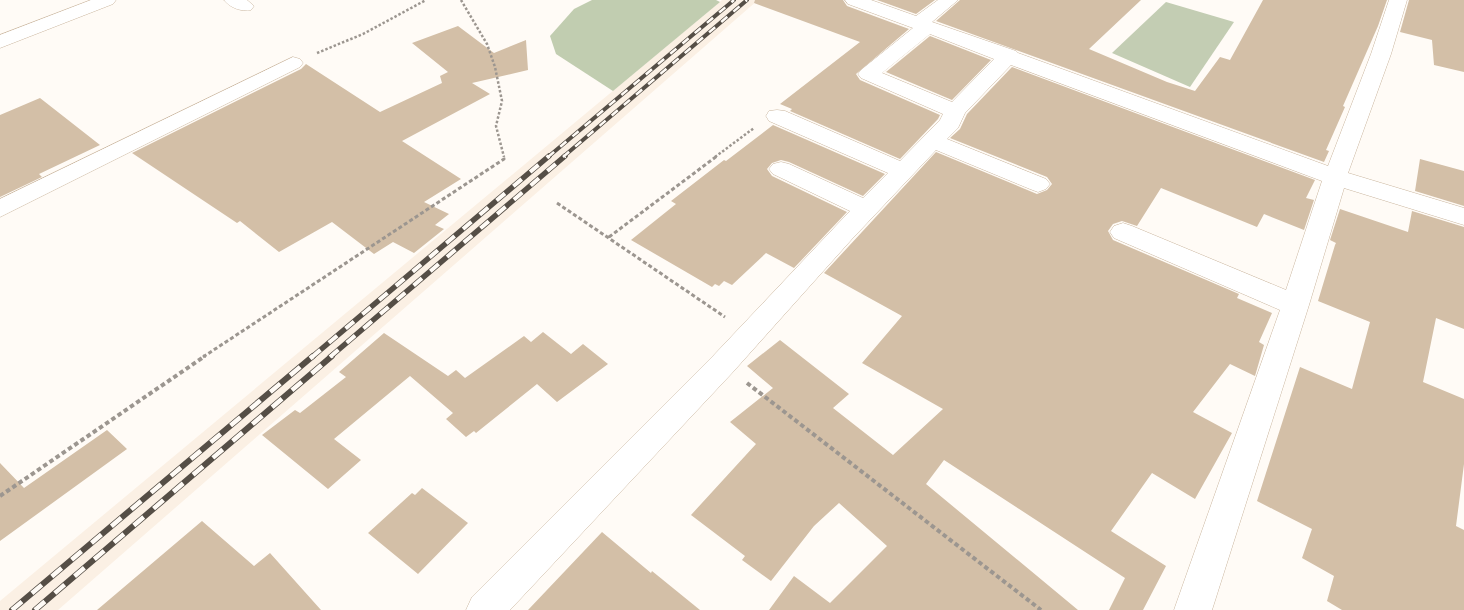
<svg xmlns="http://www.w3.org/2000/svg" width="1464" height="610" viewBox="0 0 1464 610" font-family="'Sofia Sans Condensed',sans-serif">
	<style>
		.built { fill: #fbf0e4 }
		.green { fill: #c3cdb3 }
		.forest { fill: #c1cdb0 }
		.building { fill: #d3bfa7 }
		.lines { fill: none; stroke-linecap: round; stroke-linejoin: round }
		.minor-casing { stroke: #cab69f; stroke-width: 1 }
		.path-far2 { stroke: #9c9690; stroke-width: 2.5; stroke-dasharray: 2.5 2; stroke-linecap: butt }
		.path-far1 { stroke: #9c9690; stroke-width: 3; stroke-dasharray: 4 2.5; stroke-linecap: butt }
		.path { stroke: #9c9690; stroke-width: 4; stroke-dasharray: 4.5 3; stroke-linecap: butt }
		.minor { fill: #fff; fill-rule: evenodd }
		.rail-far2-casing { stroke: #554e46; stroke-width: 4 }
		.rail-far1-casing { stroke: #554e46; stroke-width: 5.5 }
		.rail-casing { stroke: #554e46; stroke-width: 6 }
		.rail-far2 { stroke: #fffbf6; stroke-width: 2.5; stroke-dasharray: 8; stroke-linecap: butt }
		.rail-far1 { stroke: #fffbf6; stroke-width: 4; stroke-dasharray: 11; stroke-linecap: butt }
		.rail { stroke: #fffbf6; stroke-width: 4.5; stroke-dasharray: 13; stroke-linecap: butt }
	</style>
	<rect width="100%" height="100%" fill="#fffbf6"/>
	<path class="built" d="M722,0h36l-700,610h-58v-9z"/>
	<path class="green" d="M1166,2l68,20 -44,65 -78,-34z"/>
	<path class="forest" d="M592,0h124l4,2 -107,89 -57,-37 -6,-18 24,-27z"/>
	<path class="building" d="M755,0h88l4,6 62,23 -53,45 4,6 80,35 -2,4 -38,40 -110,-48 2,-2 -12,-5 80,-62 -106,-39z
		M877,0h58l-19,14z
		M960,0h181l-52,49 78,33 28,9 25,-34 10,3 33,-60h124l-9,26 -35,80 2,1 -19,43 3,1 -5,11 -388,-141z
		M1409,0h55v72l-30,-7 -2,-25 -32,-8z
		M458,26l36,27 32,-13 2,30 -56,13 18,11 -88,47 59,38 -37,23 25,12 -14,11 9,4 -30,24 -21,-11 -19,12 -42,-32 -53,30 -39,-31 -3,2 -105,-70 169,-84 5,-5 74,48 62,-29 -2,-7 8,-4 -36,-29z
		M930,36l61,24 -39,40 -66,-28z
		M1012,67l303,113 -9,18 8,2 -10,30 -40,-16 -7,13 -96,-39 -24,38 -15,-5 -9,3 -5,7 5,9 126,54 -2,4 35,15 -13,29 5,3 -9,31 -25,-12 -37,48 39,21 -37,66 -43,-26 -41,58 55,35 -23,44h-34l16,-32 -181,-118 -18,24 152,126h-309l25,-34 36,27 57,-57 -48,-43 -25,23 -43,55 -29,-21 3,-4 -54,-41 65,-71 -26,-22 43,-34 -26,-22 33,-26 69,54 -16,14 60,47 50,-46 -81,-46 40,-47 -78,-43 112,-121 101,42 10,-4 5,-6 -5,-7 -97,-39 10,-9 7,-15z
		M40,98l60,47 -61,29 3,3 -42,20v-82z
		M773,125l112,49 -22,22 -74,-34 -8,-2 -9,3 -5,6 5,7 75,36 -53,56 -28,-15 -34,32 -8,-4 -5,5 -4,-2 -3,3 -81,-47 45,-36 -5,-3 53,-41 2,1z
		M1420,159l44,12v35l-49,-15z
		M1340,209l68,23 4,-21 52,16v102l-28,-11 -13,64 41,17v65l-8,62 8,4v80h-122l-15,-9 7,-25 -32,-18 10,-29 -55,-28 43,-134 52,22 18,-67 -52,-21 17,-56 1,-2 -6,-3z
		M543,332l28,22 12,-10 25,20 -51,38 -20,-18 -61,49 -2,-2 -8,6 -20,-18 7,-6 -43,-37 -76,63 27,21 -33,29 -66,-54 33,-25 5,3 46,-36 -7,-5 45,-39 64,43 8,-6 9,8 59,-42 7,6z
		M107,430l20,19 -127,92v-78l24,25z
		M422,488l46,35 -50,51 -50,-41 44,-40 3,2z
		M202,521l52,45 16,-13 51,57h-224z
		M602,532l49,41 1,-2 48,39h-172z"/>
	<g class="lines">
		<defs>
			<path id="minor" d="M91,0h25l-3,4 -113,44v-13z
				M224,0h23l7,6 -3,4c-9,2 -21,-2 -27,-10z
				M845,0h26l45,16 22,-16h20l-26,22 84,29 2,2 310,113 43,-112 18,-54h18l-16,54 -43,119 116,35v17l-120,-37 -35,117 -97,305h-38l106,-300 -166,-72 -4,-6 4,-6 9,-3 9,3 154,64 36,-109 -311,-116 -46,48 -7,15 -11,11 99,40 4,5 -4,5 -8,3 -8,-3 -94,-39 -84,89 -119,133 -223,238h-44l6,-13 241,-241 137,-145 -77,-37 -4,-5 4,-5 8,-2 8,2 74,34 25,-25 -119,-52 -3,-5 3,-5 8,-1 8,1 115,50 40,-41 3,-6 -82,-36 -3,-4 3,-4 52,-42 -65,-24zM930,34l64,25 -42,43 -70,-29z
				M293,57l7,2 3,4 -3,4 -300,150v-18z"/>
		</defs>
		<use href="#minor" class="minor-casing"/>
		<path class="path-far2" d="M461,0l26,44 8,23 7,34 -6,25 8,31
			M317,53l46,-19 63,-34
			M715,157l39,-29"/>
		<path class="path-far1" d="M557,203l168,114
			M609,237l108,-81
			M203,357l301,-198 -1,-3"/>
		<path class="path" d="M747,383l294,227
			M0,496l205,-140"/>
		<use href="#minor" class="minor"/>
		<defs>
			<path id="rail-far2" d="M548,157l186,-157
				M563,157l184,-157"/>
			<path id="rail-far1" d="M312,357l237,-201
				M330,357l235,-201"/>
			<path id="rail" d="M12,610l301,-254
				M35,610l297,-254"/>
		</defs>
		<use href="#rail-far2" class="rail-far2-casing"/>
		<use href="#rail-far1" class="rail-far1-casing"/>
		<use href="#rail" class="rail-casing"/>
		<use href="#rail-far2" class="rail-far2"/>
		<use href="#rail-far1" class="rail-far1"/>
		<use href="#rail" class="rail"/>
	</g>
</svg>
